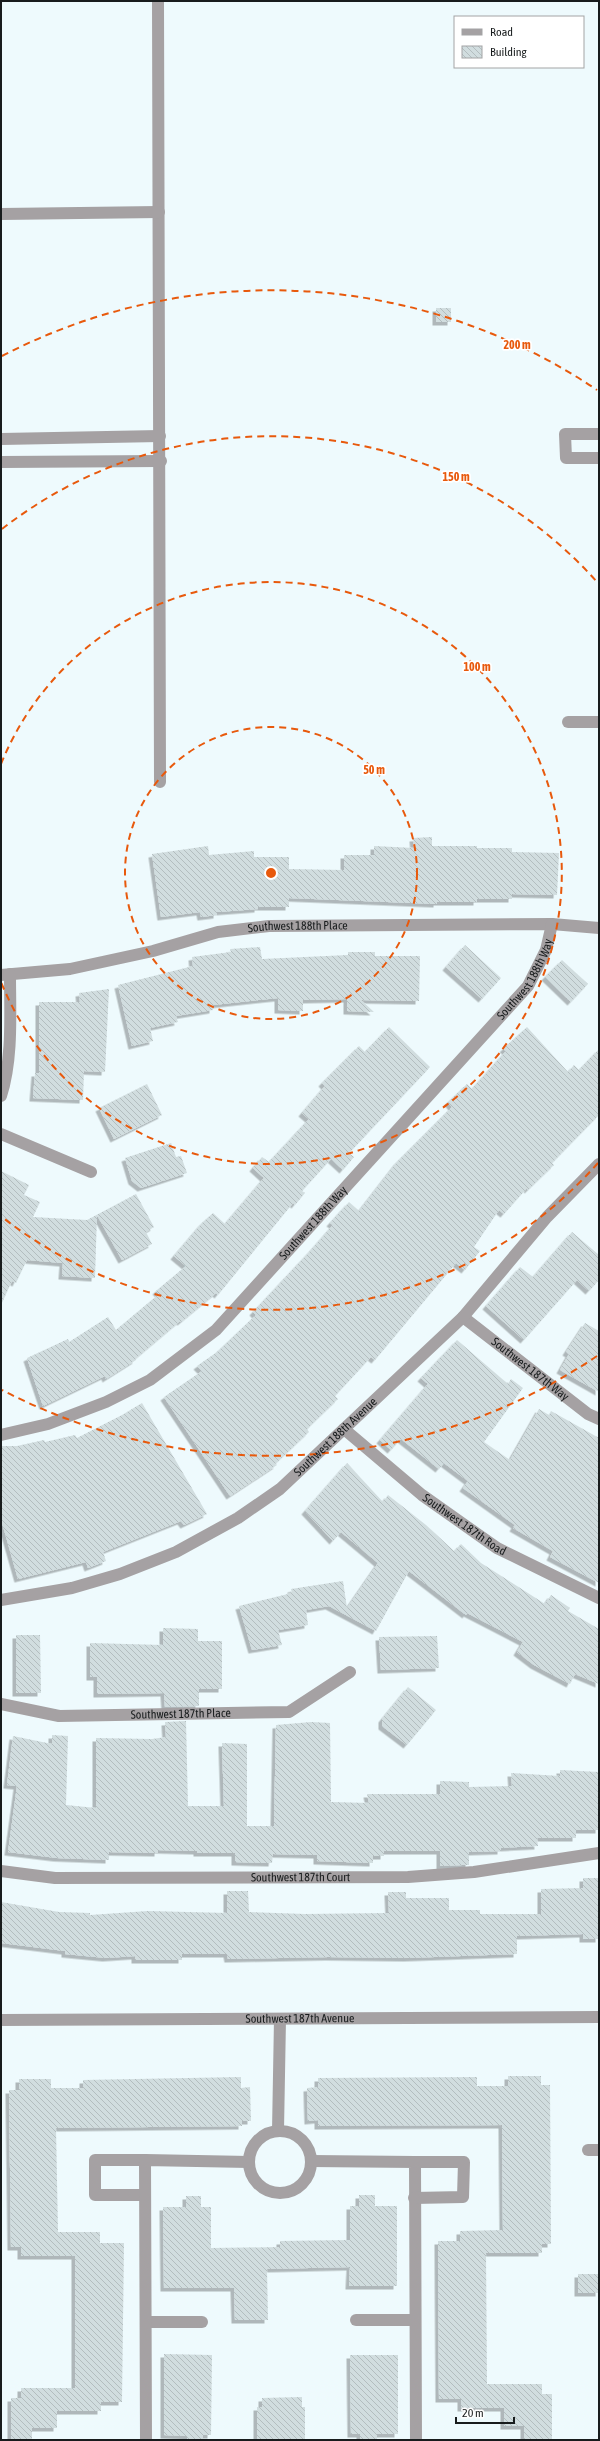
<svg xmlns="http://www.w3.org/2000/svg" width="600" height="2441" viewBox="0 0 600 2441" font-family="'Asap Condensed',sans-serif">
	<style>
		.building { fill: url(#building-back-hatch); filter: url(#shadow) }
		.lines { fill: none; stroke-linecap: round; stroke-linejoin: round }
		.minor { stroke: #a5a1a3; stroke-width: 12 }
		.ring { fill: none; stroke: #e8590c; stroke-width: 2; stroke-dasharray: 7 5 }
		.labels { text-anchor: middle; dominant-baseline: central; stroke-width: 3.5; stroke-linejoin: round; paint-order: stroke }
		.street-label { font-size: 12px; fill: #181c1d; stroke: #fff }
		.centre { fill: #e8590c; stroke: #fff; stroke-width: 2 }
		.ring-label { font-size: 12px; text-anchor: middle; font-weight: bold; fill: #e8590c; stroke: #fff; stroke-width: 3.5; stroke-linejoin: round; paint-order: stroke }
	</style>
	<defs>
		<pattern id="building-back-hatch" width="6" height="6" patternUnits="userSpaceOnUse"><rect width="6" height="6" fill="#d1dddf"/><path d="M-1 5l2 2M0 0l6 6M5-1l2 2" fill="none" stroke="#b3bdbf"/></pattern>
		<filter id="shadow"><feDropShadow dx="-3.5" dy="3.5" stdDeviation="0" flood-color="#0004"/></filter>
	</defs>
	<rect width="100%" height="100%" fill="#eefafd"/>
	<path class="building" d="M436,308h15v14h-15z
		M432,837v9h45v2h35v4l47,1 -2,42 -45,-1v5h-35v3h-40v2l-148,-6v9h-31v2l-41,3v3l-16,2 -1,-5 -39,5 -9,-63 56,-8 1,9 45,-4v6h35v12l55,1v-15h30v-9l40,2 -1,-10z
		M465,945l36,33 -19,21 -36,-32z
		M260,947l2,12 86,-4v-3h27v4h45l-1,45 -58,-1 13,12 -27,-1v-12l-44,1v11l-25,-1v-12l-65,7v5l-37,6 2,6 -28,6 3,13 -21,5 -14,-61 75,-19 -1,-9 39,-5 -1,-3z
		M562,960l26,24 -17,18 -26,-25z
		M109,989l-4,83 -21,-1 -1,29 -50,-2 2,-25h4v-71h41l-1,-9z
		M389,1027l41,40 -81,86 5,4 -11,13 -12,-11 -29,32 3,2 -10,12 -2,-2 -75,92 -2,-2 -35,29 -1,-1 -45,38 1,1 -30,19 -1,-3 -62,30 -16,-48 41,-19 1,3 39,-25 8,13 43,-36 -3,-3 30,-25 -12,-10 28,-33 11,-10 12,11 39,-46 -11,-10 9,-11 7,5 40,-43 -7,-6 23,-27 -3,-3 37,-37 6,6z
		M527,1027l41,45 6,-7 5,5 20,-21v66l-47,48 2,2 -26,25 -1,-2 -23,26 -5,-4 -25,37 6,4 -15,19 -9,-7 -81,97 -4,-3 -36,39 3,3 -31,30 2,3 -34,32 2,1 -47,31 -66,-99 38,-26 -5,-5 20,-14 39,-37 -3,-3 59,-63 21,-24 -3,-2 19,-21 10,9 38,-49 55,-55 -4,-5 19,-18 5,5 34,-38 -3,-2z
		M147,1084l15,31 -48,24 -15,-31z
		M171,1143l5,14 5,-1 6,17 -46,15 -9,-7 -7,-23z
		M1,1171l28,14 -5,10 16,7 -7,15 54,3 49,-26 18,33 -8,5 6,12 -30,16 -25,-45 -2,63 -33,-2 1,-13 -36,-3 -11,23 -4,-2 -11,24z
		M572,1232l27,23v25l-10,11 -12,-11 -53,60 -38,-34 34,-39 13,10z
		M585,1323l14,8v61l-39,-22 9,-16 -3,-2z
		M457,1340l51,44 3,-5 12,9 -39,54 26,18 29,-51 10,6 2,-4 48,27v145l-49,-26 3,-6 -40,-23 2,-3 -52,-37 5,-7 -24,-18 -5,6 -38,-30 -10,11 -11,-10 48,-56 -7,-6z
		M142,1403l65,111 -23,11 -3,-4 -78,31 3,9 -18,7 -2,-6 -68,17 -17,-60v-73h16l27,-6 1,2 30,-7 2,3 45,-23z
		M347,1463l36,39 5,-7 38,30 28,26 7,-7 20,19 64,41 6,-9 19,13 -2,3 31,18v55l-24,-10 -5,10 -36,-19 -17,-13 6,-10 -56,-29 -1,2 -57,-44 -33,60 -47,-25 -23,4 2,15 -30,5 4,15 -30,5 -13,-44 53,-13 -1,-4 52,-8 4,27 31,-45 -37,-31 -8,9 -28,-30z
		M163,1628l35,1v12h24v48h-23v17l-34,1 -1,-14 -67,1v-17h-7v-34l73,2z
		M16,1635h24l1,58h-25z
		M437,1636l2,32 -58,2 -2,-33z
		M408,1687l28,23 -29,35 -25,-19v-7z
		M186,1721l2,85h36l-2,-63 25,1v82h27l2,-101 35,-3 19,1 1,79 38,1 -2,-9h73v-13l29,1v5l43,-1 -1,-13 49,3v-6l39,2v58h-23v8h-39l1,8 -37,2v3l-32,1v13h-7l-22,1v-15h-56v5h-11v7l-56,-2v-6l-44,-1 -1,9 -37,-1v-9h-38v-2l-39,-1v3l-49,-1v8l-52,-2 -49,-6 9,-66 -10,-1 6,-49 39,8v-9l16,1 -2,69 30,3v-70l56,1 14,-2 -1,-15z
		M583,1878h16v61h-16v-5l-66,2v18l-110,4 -78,-1 -101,2 -1,-5h-45v6h-47v-4l-29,2 -41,-4v-3l-64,-8v-41l58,10 31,1v2l58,-4 79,2v-22h21l1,21 56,2 84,-1 -1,-21h18v6h43v12h31v4h61v-25l42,-1z
		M508,2076h33v9h9l1,159h-9v9h-56l1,131h55v10h10v46h-28v-14h-20v-18h-43v-9h-22l-1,-158h22v-10l43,-1 -1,-105 -184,1v-6l-10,1 -1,-33 11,-1v-9l159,-1v9h31z
		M241,2077v11l9,-1 1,34h-9v5l-186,2 2,104h42v11h24l-2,159h-21v9h-44v17h-25v12h-21v-42h10v-10h54v-132h-54v-9h-10l-2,-157h10v-11h32v9h32v-8z
		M359,2195h16v11h22v80h-48l1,-19 -83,2 1,51h-33l-1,-32h-70l-1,-81h23v-11h15v11h10v41l69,-1v-6l70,-1v-34h9z
		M578,2274h21v19h-21z
		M164,2354l48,1 -1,80h-8v5h-16v-4l-23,-1z
		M350,2355h48v79h-21v6h-17v-6h-9z
		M302,2397v10h3v32l-48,1v-33h5v-9z"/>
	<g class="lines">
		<g class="minor">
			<path d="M158,1l2,781"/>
			<path d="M1,214l158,-2"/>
			<path d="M599,434h-34l1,24h33"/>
			<path d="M1,439l159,-3"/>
			<path d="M1,462l160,-1"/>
			<path d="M568,722h31"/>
			<path id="s1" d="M1,975l69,-6 83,-18 65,-19 51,-6 283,-2 47,4"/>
			<path d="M1,1096c12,-38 9,-82 9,-122"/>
			<path d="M1,1134l90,38"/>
			<path id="s2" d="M463,1317l125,97 11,5"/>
			<path id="s3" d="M344,1429l78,66 75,53 102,50"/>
			<path id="s4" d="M1,1435l47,-11 58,-22 44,-22 66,-50 312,-344 18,-36 6,-26"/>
			<path id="s5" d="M1,1600l71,-12 48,-14 56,-22 62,-34 42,-29 183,-172 84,-100 52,-53"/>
			<path id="s6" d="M1,1704l58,12 230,-4 61,-40"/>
			<path id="s7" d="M1,1871l54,7 353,-1 66,-5 125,-19"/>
			<path id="s8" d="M1,2020l598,-3"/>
			<circle cx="280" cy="2162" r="31"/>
			<path d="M278,2131l2,-112"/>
			<path d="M588,2150h11"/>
			<path d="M145,2160h-50v35h50"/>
			<path d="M311,2161l104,1 1,278"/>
			<path d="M414,2198l49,-1 1,-35h-49"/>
			<path d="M356,2320h59"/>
			<path d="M146,2322h56"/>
			<path d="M146,2440l-1,-280 104,2"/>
		</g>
	</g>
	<g class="ring">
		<circle cx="271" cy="873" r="146"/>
		<path d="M1 764A291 291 0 1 1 1 982"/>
		<path d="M598 1163A437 437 0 0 1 2 1217M2 529A437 437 0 0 1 598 583"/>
		<path d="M597 1356A583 583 0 0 1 2 1390M2 356A583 583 0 0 1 597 390"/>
	</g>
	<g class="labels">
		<g class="street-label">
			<text stroke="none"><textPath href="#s1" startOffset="302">Southwest 188th Place</textPath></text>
			<text stroke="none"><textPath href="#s4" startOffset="711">Southwest 188th Way</textPath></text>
			<text stroke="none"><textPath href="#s4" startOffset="387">Southwest 188th Way</textPath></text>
			<text stroke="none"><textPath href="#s2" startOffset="85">Southwest 187th Way</textPath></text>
			<text stroke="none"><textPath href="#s5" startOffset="380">Southwest 188th Avenue</textPath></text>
			<text stroke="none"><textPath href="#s3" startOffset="154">Southwest 187th Road</textPath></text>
			<text stroke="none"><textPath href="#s6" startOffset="181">Southwest 187th Place</textPath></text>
			<text stroke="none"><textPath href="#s7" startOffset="300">Southwest 187th Court</textPath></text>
			<text stroke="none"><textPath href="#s8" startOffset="299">Southwest 187th Avenue</textPath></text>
		</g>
	</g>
	<circle cx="271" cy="873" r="6" class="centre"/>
	<g class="ring-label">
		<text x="517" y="349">200 m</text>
		<text x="456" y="481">150 m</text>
		<text x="477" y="671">100 m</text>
		<text x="374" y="774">50 m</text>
	</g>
	<rect width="600" height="2441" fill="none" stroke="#181c1d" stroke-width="4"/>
	<rect x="454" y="16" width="130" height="52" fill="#ffffff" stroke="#a3a4a5"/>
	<rect x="462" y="29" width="20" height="6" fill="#a5a1a3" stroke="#a3a4a5"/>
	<text x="490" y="36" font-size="12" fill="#181c1d">Road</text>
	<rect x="462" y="46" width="20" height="12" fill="url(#building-back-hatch)" stroke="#a3a4a5"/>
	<text x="490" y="56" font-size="12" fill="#181c1d">Building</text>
	<path d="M456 2417v6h58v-6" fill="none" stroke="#181c1d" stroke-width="2"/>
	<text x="462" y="2417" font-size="12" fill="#181c1d" stroke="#ffffff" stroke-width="3" paint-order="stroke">20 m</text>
</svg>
